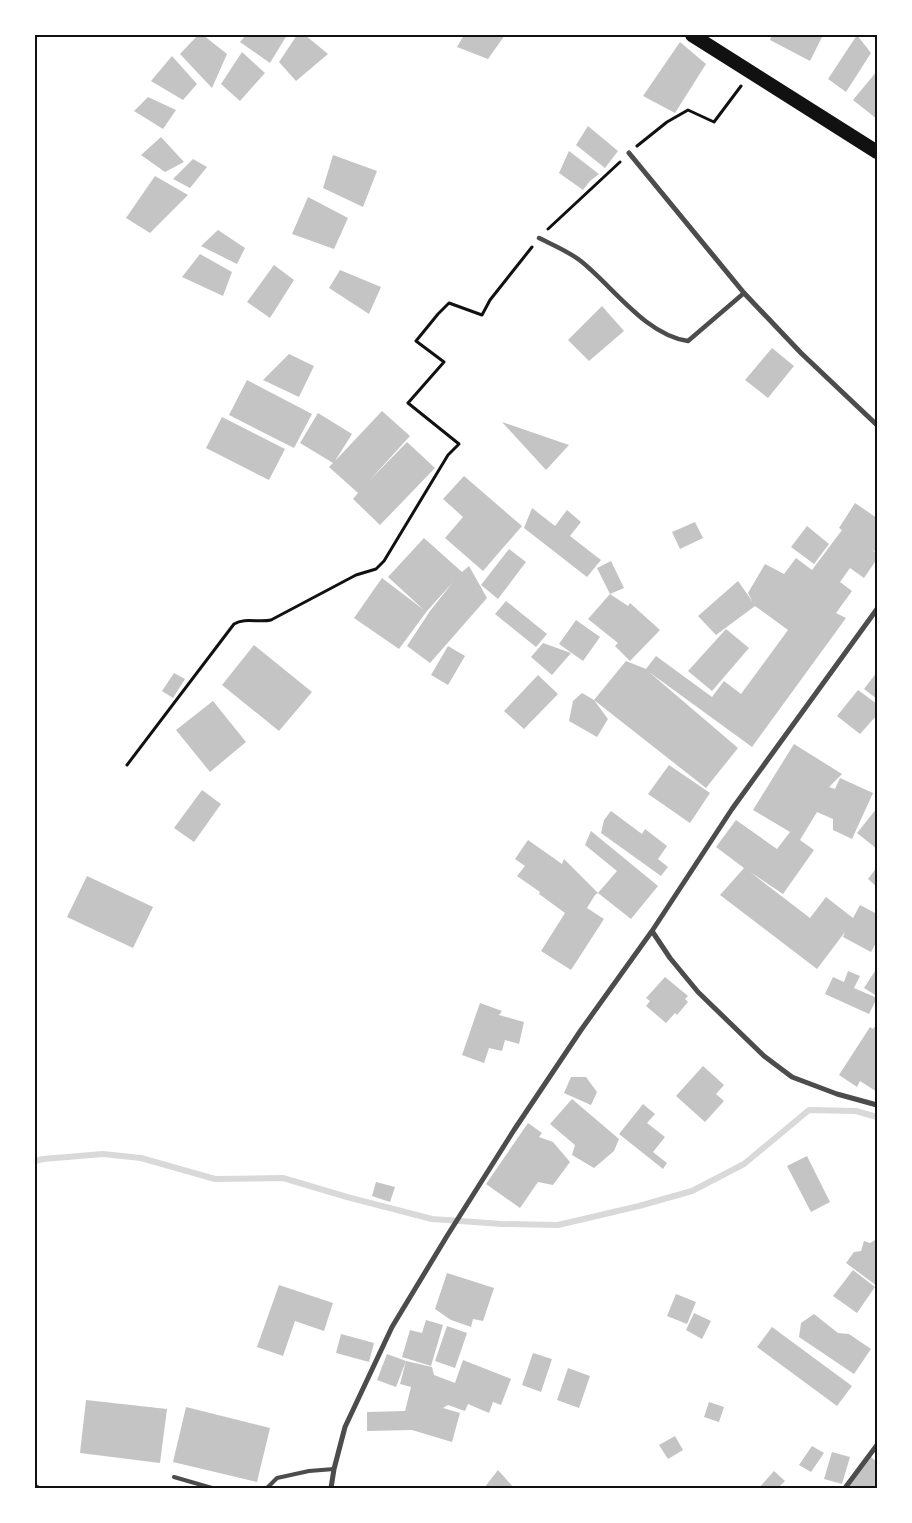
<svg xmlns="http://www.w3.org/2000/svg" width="912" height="1523" viewBox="0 0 912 1523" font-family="Ubuntu,sans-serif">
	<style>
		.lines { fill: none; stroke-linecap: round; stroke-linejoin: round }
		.stream { stroke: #d9d9d9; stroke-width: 6 }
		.building { fill: #c4c4c4 }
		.path { stroke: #111; stroke-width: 3 }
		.service { stroke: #4c4c4c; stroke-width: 4 }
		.pedestrian { stroke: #4c4c4c; stroke-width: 4.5 }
		.minor { stroke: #4c4c4c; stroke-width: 5 }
		.trunk { stroke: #111; stroke-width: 14 }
		.neatline { fill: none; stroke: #111; stroke-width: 2 }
	</style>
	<rect width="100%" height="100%" fill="#fff"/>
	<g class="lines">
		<path class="stream" d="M35,1161l8,-2 60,-5 38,4 74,21 68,-1 64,19 85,22 70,5 56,1 81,-19 53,-15 52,-27 65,-54 47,1 21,6"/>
	</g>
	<path class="building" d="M198,35h5l24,19 -15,34 -32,-34z
		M246,35h41l-17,28 -30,-21z
		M297,35h8l23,19 -32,27 -17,-19z
		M464,35h41l-17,24 -31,-12z
		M772,35h51l-13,26 -40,-21z
		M857,35l14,18 -25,39 -18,-13z
		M680,42l26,22 -31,49 -32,-17z
		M242,52l23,21 -25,28 -19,-17z
		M172,56l25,28 -14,16 -32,-19z
		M877,71v48l-24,-19z
		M148,97l28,13 -13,19 -29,-18z
		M588,126l30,25 -13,17 -29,-23z
		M161,137l23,25 -19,10 -24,-17z
		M569,151l30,23 -9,7 -7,9 -24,-17z
		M333,155l44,16 -14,36 -40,-19z
		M193,159l14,8 -17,21 -17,-9z
		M155,176l33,19 -38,38 -24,-15z
		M308,197l40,21 -14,31 -42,-15z
		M218,230l27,18 -8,16 -36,-18z
		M200,254l32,18 -9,24 -41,-19z
		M274,265l20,15 -24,38 -23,-16z
		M340,270l41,17 -12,27 -40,-26z
		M602,306l22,25 -35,30 -21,-21z
		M772,348l22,18 -26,32 -23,-18z
		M289,354l25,12 -15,31 -36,-17z
		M247,380l65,34 -18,34 -65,-33z
		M382,411l28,25 -42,46 39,-40 28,26 -55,57 -27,-26 5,-6 -29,-26 4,-4 -33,-20 18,-30 34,21 -17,27z
		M222,417l63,32 -16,31 -63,-32z
		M502,422l67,23 -23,25z
		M464,476l58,50 -39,45 -38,-33 18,-21 -20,-18z
		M855,503l22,15v35l-6,-4 6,5v5l-13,19 -14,-10 -10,14 12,9 -16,22 10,5 -94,129 -103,-75 89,76 -32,40 -112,-88 32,-39 20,8 10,-13 56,41 12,-16 17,13 47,-64 -33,-24 -39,29 -18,-19 40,-35 14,20 -4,-8 17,-29 19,10 12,-16 16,12 30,-40 -3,-2z
		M532,508l23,18 12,-16 14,12 -11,14 31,24 -14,17 -63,-49z
		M695,522l8,16 -23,11 -8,-17z
		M807,526l22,18 -15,20 -23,-17z
		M424,538l38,34 7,-6 18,32 -57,65 -23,-17 23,-35 23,-29 -26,29 -28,38 -45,-31 28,-40 42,32 -36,-33z
		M509,549l17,13 -28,37 -17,-14z
		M611,561l13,27 -14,6 -13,-26z
		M610,594l18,12 2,-3 30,27 -30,31 -15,-15 3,-3 -30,-24z
		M506,601l41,33 -11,13 -41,-33z
		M576,620l24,17 -17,24 -24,-17z
		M726,629l23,19 -37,43 -24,-20z
		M543,643l28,10 -19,22 -21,-18z
		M254,645l58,47 -33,39 -57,-46z
		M448,646l17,10 -17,29 -17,-10z
		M877,672v27l-13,-10z
		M174,673l11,6 -12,19 -11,-7z
		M538,675l20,19 -34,35 -20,-18z
		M858,690l19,14v11l-17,19 -23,-18z
		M582,693l12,7 14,19 -11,18 -28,-16 4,-20z
		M213,701l33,41 -36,30 -34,-42z
		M794,744l48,30 -13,13 6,2 5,-11 33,15 -21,46 -19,-9v-11l-16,-7 -17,28 14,10 -31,44 -33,-22 60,46 16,-21 27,21 7,-13 17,9v27l-6,11 -28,-15 2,-5 -28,37 -97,-74 24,-27 -28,-21 20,-27 41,29 13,-17 -37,-22z
		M669,765l41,28 -20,30 -42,-29z
		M202,790l19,14 -27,38 -20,-14z
		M877,808v41l-20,-16z
		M611,811l31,23 3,-5 22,17 -9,13 10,8 -7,9 -60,-43 3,-13z
		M591,831l67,55 -27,33 -33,-26 -3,2 -8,13 17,11 -33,51 -30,-19 24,-38 -26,-19 1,-2 -23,-16 8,-10 -10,-7 13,-19 34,24 2,-5 34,34 19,-22 -32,-26z
		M877,867v20l-9,-8z
		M87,876l66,31 -20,41 -66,-31z
		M877,968v28l-13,-8z
		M848,971l12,5 -6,12 23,10 -8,16 -44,-20 8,-17 11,5z
		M665,977l23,19 -3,3 3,3 -11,13 -2,-2 -9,10 -20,-17 4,-5 -4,-3z
		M480,1003l22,8 -3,4 25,7 -5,22 -14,-4 -3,11 -13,-3 -5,15 -22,-8z
		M877,1024v68l-17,-11 -3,6 -18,-12 31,-48 3,2z
		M703,1066l21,19 -8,9 8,7 -19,21 -29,-26z
		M571,1077h15l11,15 -6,13 -27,-12z
		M572,1099l47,40 -5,12 -20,17 -22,-13 3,-10 -25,-21z
		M643,1104l12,10 -8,9 18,14 -12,15 14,11 -4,6 -44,-35z
		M528,1123l14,10 -3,4 14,5 17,20 -17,23 -15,-3 -18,26 -34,-24z
		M807,1156l23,46 -19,10 -24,-46z
		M376,1182l19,5 -5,15 -18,-6z
		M877,1239v47l-31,-23 8,-11 7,-1 3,-10 6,2z
		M853,1270l22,17 -18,26 -24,-17z
		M447,1273l47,15 -11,33 -10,-2 -2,8 -20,-7 -16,-11z
		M279,1285l54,18 -9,28 -29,-10 -12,35 -26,-9z
		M676,1294l20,8 -9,22 -20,-8z
		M694,1313l17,8 -9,18 -16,-9z
		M814,1314l24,19 11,1 22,15 -17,25 -55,-37 2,-14z
		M426,1320l17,5 -12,41 -29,-9 8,-27 12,3z
		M447,1326l20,7 -12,35 -20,-7z
		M772,1327l80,59 -15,20 -80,-59z
		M341,1334l33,9 -5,19 -33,-9z
		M533,1353l19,6 -11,33 -19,-7z
		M387,1354l19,7 26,6 2,8 21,8 8,-23 48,19 -10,26 -8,-3 -4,11 -21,-9 -3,7 -17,-6 -5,3 17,5 -8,29 -40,-12 -45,1v-19l38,-1 6,-24 -11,-3 6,-23 -10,26 -19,-7z
		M568,1368l22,8 -11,32 -22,-8z
		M86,1400l81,9 -7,54 -80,-10z
		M709,1402l15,5 -5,15 -15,-5z
		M186,1407l84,21 -13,54 -84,-20z
		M675,1436l8,14 -15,9 -9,-14z
		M812,1446l12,7 -13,19 -12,-7z
		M832,1452l18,5 -8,27 -18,-5z
		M871,1457l6,5v26h-29z
		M498,1470l16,18h-30z
		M774,1471l11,10 -7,7h-19z"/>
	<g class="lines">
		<path class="path" d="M637,146l30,-24 21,-12 26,12 27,-36
			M548,229l72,-67
			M127,765l107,-141c11,-7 25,-1 37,-4l85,-45 20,-6 8,-8 64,-106 11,-11 -51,-41 36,-41 -28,-21 22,-27 11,-11 33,12 8,-15 42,-53"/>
		<path class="service" d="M174,1477l38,11
			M267,1488l10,-10 32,-7 25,-2"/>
		<path class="pedestrian" d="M539,238c14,7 31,14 43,24 32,26 64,73 106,79l56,-48"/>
		<path class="minor" d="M629,153l115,140 57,60 76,72
			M652,931l18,27 28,34 66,64 28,21 45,17 40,11
			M35,1486l3,2
			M331,1488l3,-19 11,-42 47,-100 55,-91 67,-106 67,-100 71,-99 80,-122 145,-200
			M845,1488l32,-43"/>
		<path class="trunk" d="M692,35l185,117"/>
	</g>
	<rect width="912" height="1523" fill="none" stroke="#ffffff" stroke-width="72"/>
	<rect x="36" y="36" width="840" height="1451" class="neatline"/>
</svg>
